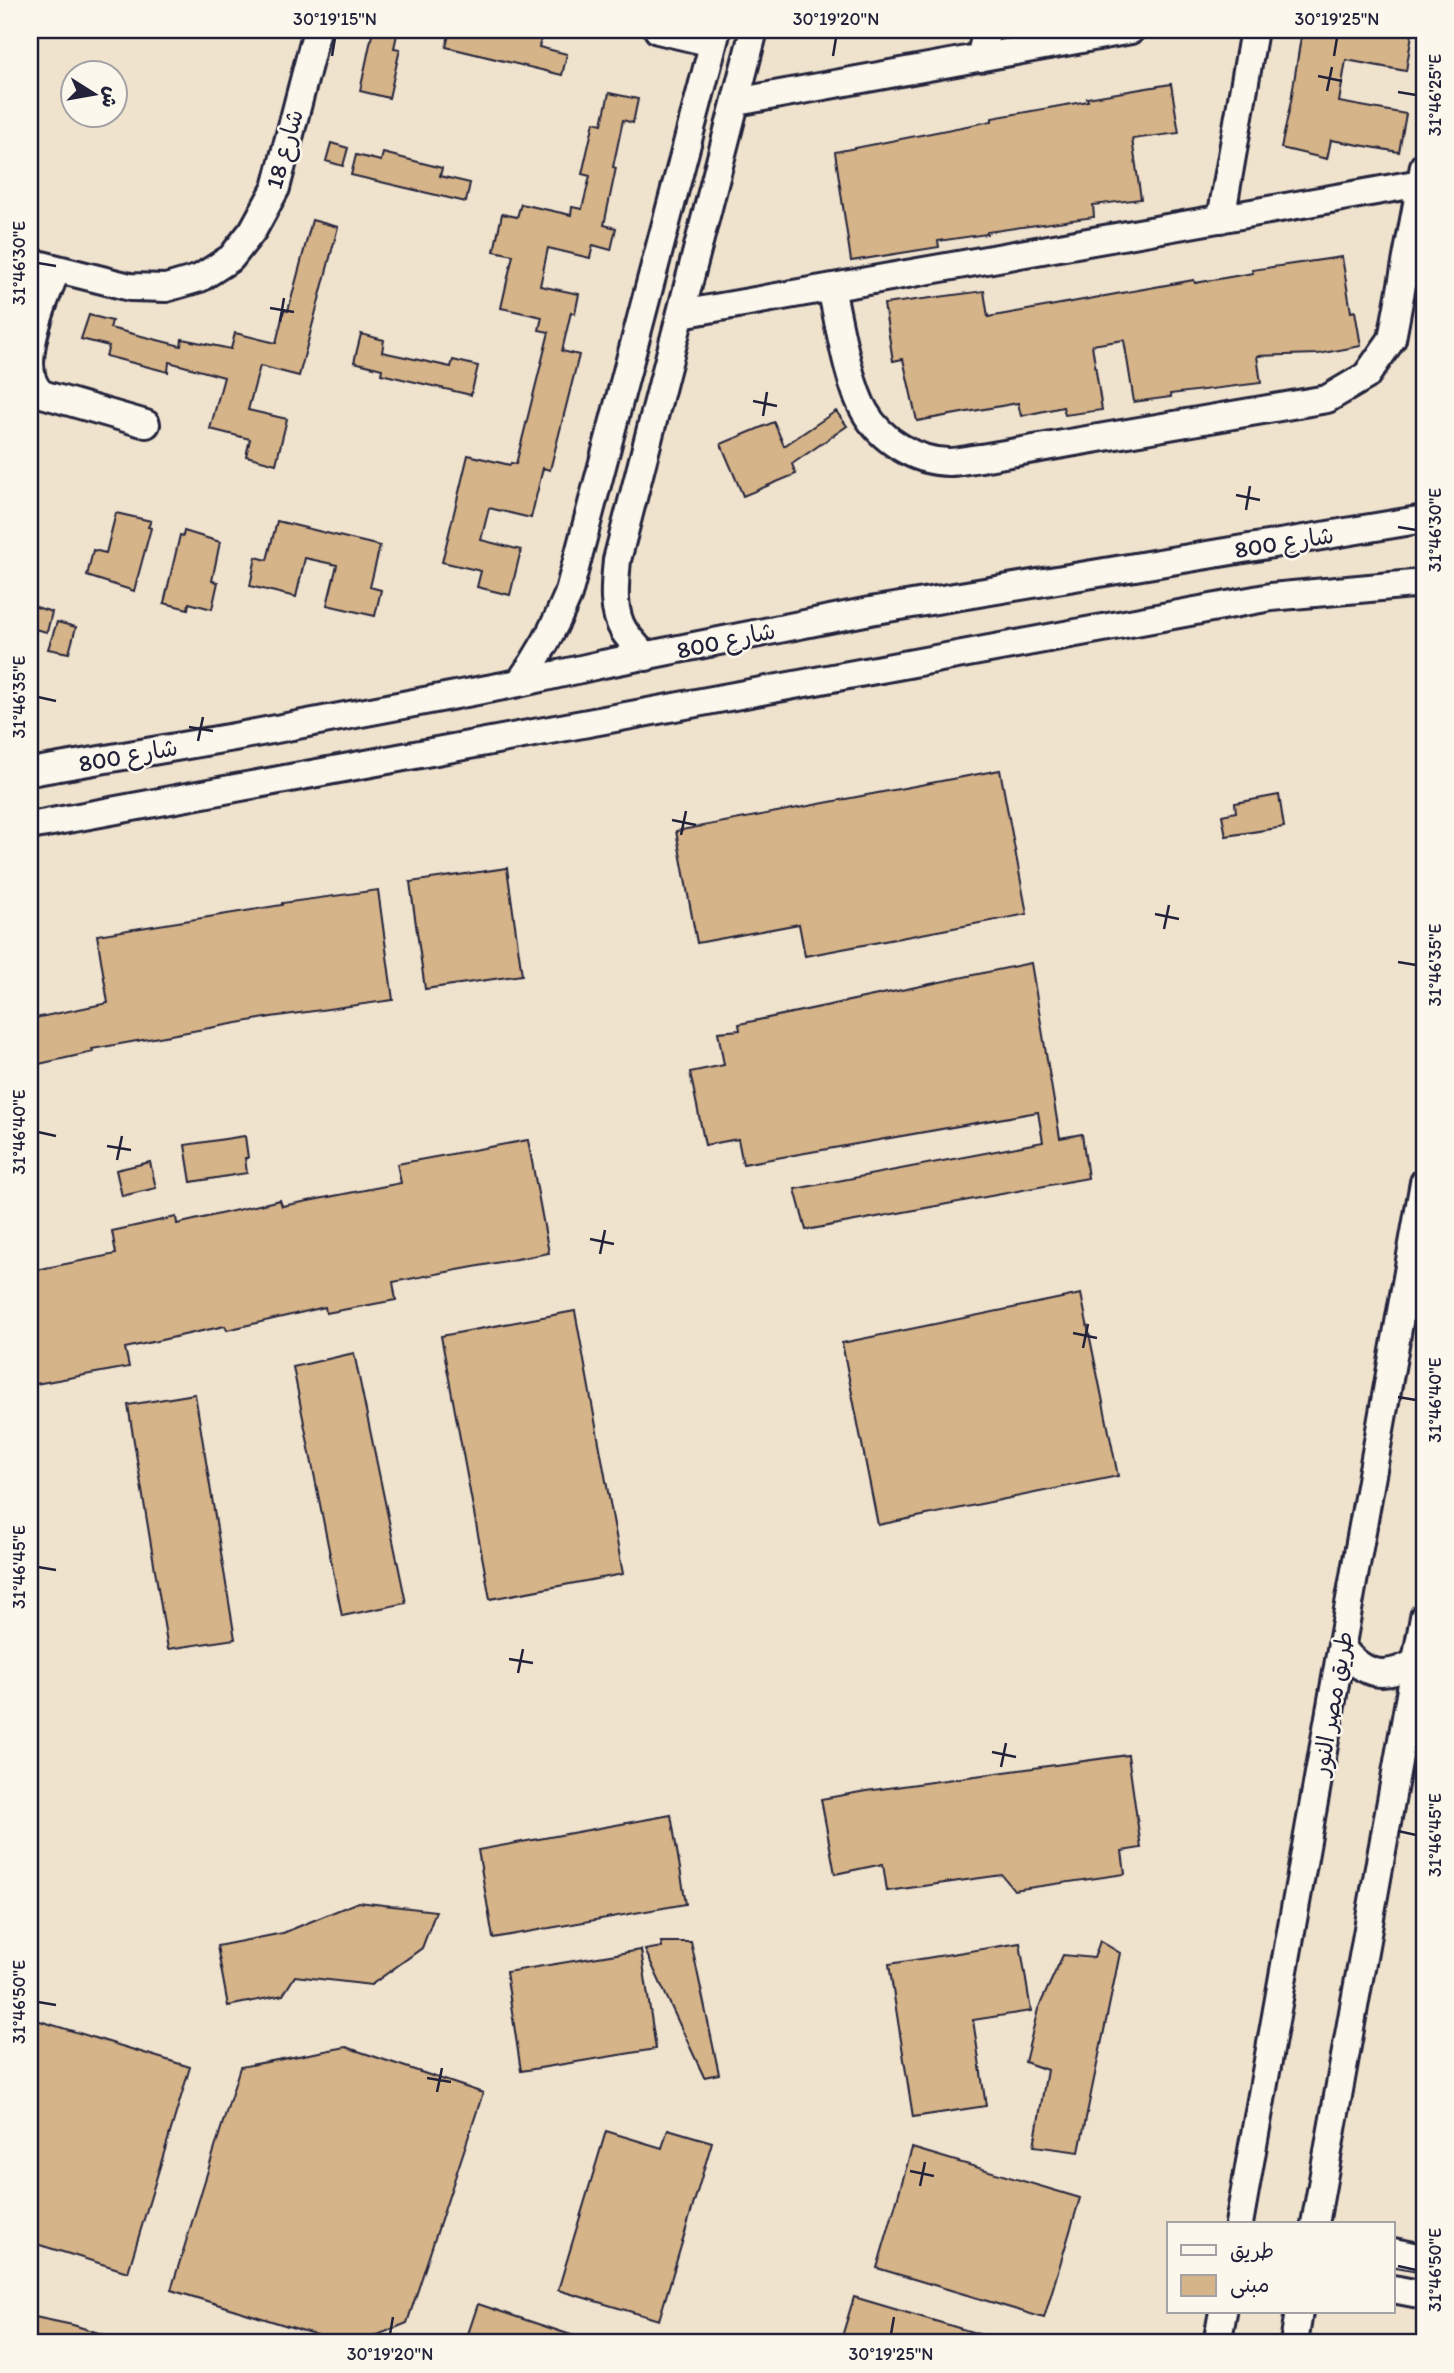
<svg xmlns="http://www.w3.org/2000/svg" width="1454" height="2373" viewBox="0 0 1454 2373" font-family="Itim,'Playpen Sans Arabic',sans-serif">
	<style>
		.building { fill: #d6b489; stroke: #22223b; stroke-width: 2 }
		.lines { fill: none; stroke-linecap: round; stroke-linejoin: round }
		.minor-casing { stroke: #22223b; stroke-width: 32 }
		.minor { stroke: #fbf7ec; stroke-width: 26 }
		.ticks { fill: none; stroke: #22223b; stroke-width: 2.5 }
		.labels { text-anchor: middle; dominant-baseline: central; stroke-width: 5; stroke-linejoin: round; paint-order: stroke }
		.street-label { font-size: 24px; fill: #22223b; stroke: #fbf7ec }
		.neatline { fill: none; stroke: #22223b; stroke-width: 2.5 }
		.ticks-label { font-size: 18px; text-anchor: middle; fill: #22223b }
	</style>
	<rect width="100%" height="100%" fill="#f0e3ce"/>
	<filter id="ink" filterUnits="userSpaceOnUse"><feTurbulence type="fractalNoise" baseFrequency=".0143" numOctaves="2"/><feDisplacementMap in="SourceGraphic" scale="14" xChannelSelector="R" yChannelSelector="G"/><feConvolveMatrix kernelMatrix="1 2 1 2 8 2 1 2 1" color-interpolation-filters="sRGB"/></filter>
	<g filter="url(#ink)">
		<path class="building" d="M373,30h25l-4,18 6,1 -11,49 -29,-7z
			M450,30h58l33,8 -2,9 28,7 -5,21 -116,-28z
			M1302,30h87l23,4 -6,37 -60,-11 -7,42 67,12 -7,38 -68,-12 -4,19 -46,-11 10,-47z
			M1171,84l8,49 -47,6 9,60 -48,6 1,12 -107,15v2l-49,7 1,6 -88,14 -16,-109 157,-31v-3l96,-17 -1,-3z
			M609,93l29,6 -5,24 -10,-3 -10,47 3,1 -12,57 12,3 -5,22 -18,-5 -3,13 -42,-10 -8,38 39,8 -4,20 -4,-2 -9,39 17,4 -29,115 -7,-2 -12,50 -42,-10 -8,32 40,10 -11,45 -33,-8 4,-16 -39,-9 26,-107 42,10 1,-2 5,1 33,-132 -10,-2 3,-13 -41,-9 12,-53 -19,-4 8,-37 15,3 4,-13 50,11 1,-8 10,2 8,-33 -8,-2 12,-52 8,2z
			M331,143l17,5 -5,18 -17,-5z
			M383,153l59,15 -2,8 30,7 -4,19 -115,-27 5,-20 25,6z
			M312,220l26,7 -39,149 -39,-10 -12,44 39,9 -11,45 -30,-8 4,-17 -40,-10 14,-52 -55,-15 -1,10 -62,-16 3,-10 -28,-7 8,-24 23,6 -2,7 71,18 1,-7 49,10 4,-16 41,10 8,-33 4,1z
			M1342,257l9,55 4,-1 6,35 -43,8 -61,2 4,27 -91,11 1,3 -37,5 -10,-62 -32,5 10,65 -37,5 -2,-8 -42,9 -3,-13 -101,18 -14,-62 -10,2 -9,-57 100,-13 4,26 206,-37 1,3 58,-10 -1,-3z
			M361,334l23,6 -2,12 69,15 2,-7 25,6 -7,29 -90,-21 1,-5 -28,-7z
			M836,411l11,15 -55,38 4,10 -53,22 -22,-52 53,-22 10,24z
			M116,513l35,8 -3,6 3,1 -17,63 -47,-15 6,-26 13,3z
			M277,521l103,25 -10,41 11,3 -6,26 -48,-11 10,-40 -32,-7 -9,39 -46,-11 6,-29 11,3z
			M184,531l36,11 -8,39 6,1 -6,27 -23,-6 -1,6 -24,-6 16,-68 3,1z
			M30,605l22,7 -5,20 -17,-4z
			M57,622l19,5 -7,26 -21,-4z
			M1000,770l27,144 -222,42 -6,-32 -102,19 -21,-112z
			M1279,795l5,32 -58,9 -4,-21 14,-3 -1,-9z
			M507,868l15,107 -97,14 -15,-107z
			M378,890l15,110 -122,17 -179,32 1,3 -63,14v-47l78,-16 -11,-68 185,-30v-2z
			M1031,963l29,175 22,-4 6,44 -282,52 -11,-41 248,-47 -5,-30 -295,52 -5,-25 -33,6 -15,-73 34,-7 -6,-33 22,-2 -1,-6z
			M245,1136l3,22h-3l2,15 -56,9 -6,-37z
			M528,1140l21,113 -156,29 3,18 -70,13 -1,-6 -98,23 -2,-4 -100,22 4,19 -99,18v-114l86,-17 -4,-23 64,-14 1,7 103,-24 2,6 119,-23 -4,-19z
			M150,1162l6,26 -34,8 -6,-26z
			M1081,1294l37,182 -240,49 -36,-182z
			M575,1311l48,263 -133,25 -49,-263z
			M354,1353l52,250 -64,13 -49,-249z
			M195,1394l40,245 -67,10 -40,-244z
			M1128,1755l13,93 -19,3 3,23 -111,16 -12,-15 -115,16 -4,-27 -48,10 -14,-75 45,-8z
			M671,1815l15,89 -193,34 -15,-88z
			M358,1902l78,9 -14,37 -51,37 -76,-9 -12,19 -55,11 -11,-60 66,-13z
			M1100,1941l20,12 -41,199 -45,-6 13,-76 -22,-8 13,-53 25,-54 31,3z
			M661,1942h30l28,132 -15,3 -59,-127 17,-3z
			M1020,1943l11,68 -58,9 13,86 -73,11 -24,-153z
			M641,1950l15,99 -135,22 -15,-99z
			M30,2018l160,49 -62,205 -98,-30z
			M346,2047l137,46 -76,230 -49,20h-15l-172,-53 69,-223z
			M668,2129l44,13 -53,178 -101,-30 48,-159 56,17z
			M912,2148l168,50 -36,120 -167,-50z
			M854,2297l142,42v4h-156z
			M478,2304l108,36 -1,3h-120z
			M30,2316l43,9 45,14 -1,4h-87z"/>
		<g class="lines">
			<defs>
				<path id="minor" d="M658,30l55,13
					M980,58l7,-28
					M736,102l395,-72
					M1221,219l33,-189
					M30,262l100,25 36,1 34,-10 31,-20 22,-28 23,-42 41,-158
					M57,269c-12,29 -44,101 -15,125l104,30
					M831,288c8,34 17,95 34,124 16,28 51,50 84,50 10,0 21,-3 32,-4l346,-59 39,-23 26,-37 32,-173
					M681,314l740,-131
					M646,657c-7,-8 -16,-17 -22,-26 -13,-21 -9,-48 -7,-71l137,-530
					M519,683c21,-28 36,-56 49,-88l149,-565
					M30,772l204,-35 285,-54 84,-19 267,-53 554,-92
					M30,826l1241,-229 153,-14
					M1342,1648c22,28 43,32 74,14
					M1239,2224l185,-1042
					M1315,2224l109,-607
					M1393,2252l31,6
					M1393,2289l31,6
					M1217,2343l6,-31
					M1294,2343l5,-31"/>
			</defs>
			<use href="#minor" class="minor-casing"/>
			<use href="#minor" class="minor"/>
		</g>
	</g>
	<path class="ticks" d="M332,56l3,-18M833,56l3,-18M1334,56l3,-18M1318,76l24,5M1327,91l5,-24M1398,92l18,3M38,263l18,3M270,308l24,4M280,322l4,-24M753,401l24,5M763,416l4,-24M1236,495l24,5M1246,510l4,-24M1398,527l18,3M38,697l18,4M189,727l24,4M198,741l5,-24M672,820l24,5M681,835l5,-24M1155,914l24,5M1164,929l5,-24M1398,962l18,3M38,1132l18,4M107,1146l24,4M117,1160l5,-24M590,1239l24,5M600,1254l5,-24M1073,1333l24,5M1083,1348l5,-24M1398,1397l18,3M38,1567l18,3M509,1659l24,4M518,1673l5,-24M992,1752l24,5M1001,1767l5,-24M1398,1831l18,4M38,2002l18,3M427,2078l24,4M437,2092l5,-24M910,2171l24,5M920,2186l5,-24M1398,2266l18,4M390,2334l3,-17M891,2334l3,-17"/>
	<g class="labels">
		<g class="street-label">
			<text transform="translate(284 149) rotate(-74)">شارع 18</text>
			<text transform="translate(1284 542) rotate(-9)">شارع 800</text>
			<text transform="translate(726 640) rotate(-12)">شارع 800</text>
			<text transform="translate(128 755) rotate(-10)">شارع 800</text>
			<text transform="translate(1332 1703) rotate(-80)">طريق مصر النور</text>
		</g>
	</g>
	<rect width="1454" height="2373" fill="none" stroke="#fbf7ec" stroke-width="77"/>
	<rect x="1167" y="2222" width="228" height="91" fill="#fbf7ec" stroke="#a4a2a5" stroke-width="2"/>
	<rect x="1181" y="2245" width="35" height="10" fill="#fbf7ec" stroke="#a4a2a5" stroke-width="2"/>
	<text x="1230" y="2258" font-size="21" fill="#22223b">طريق</text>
	<rect x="1181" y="2275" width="35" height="21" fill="#d6b489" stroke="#a4a2a5" stroke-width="2"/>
	<text x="1230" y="2292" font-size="21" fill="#22223b">مبنى</text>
	<g transform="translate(94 94) rotate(101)"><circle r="33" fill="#fbf7ec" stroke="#a4a2a5" stroke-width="2"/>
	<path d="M0-5L12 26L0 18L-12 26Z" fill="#22223b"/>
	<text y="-10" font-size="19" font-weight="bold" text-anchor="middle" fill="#22223b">ش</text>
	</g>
	<rect x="38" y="38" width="1378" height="2296" class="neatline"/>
	<g class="ticks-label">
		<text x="335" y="25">30°19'15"N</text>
		<text x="836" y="25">30°19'20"N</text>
		<text x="1337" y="25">30°19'25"N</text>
		<text transform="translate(1435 95) rotate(-90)" y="6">31°46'25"E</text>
		<text transform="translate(19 263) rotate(-90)" y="6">31°46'30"E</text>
		<text transform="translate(1435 530) rotate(-90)" y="6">31°46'30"E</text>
		<text transform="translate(19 697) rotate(-90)" y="6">31°46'35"E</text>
		<text transform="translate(1435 965) rotate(-90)" y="6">31°46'35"E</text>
		<text transform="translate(19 1132) rotate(-90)" y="6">31°46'40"E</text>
		<text transform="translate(1435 1400) rotate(-90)" y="6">31°46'40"E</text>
		<text transform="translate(19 1567) rotate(-90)" y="6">31°46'45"E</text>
		<text transform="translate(1435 1835) rotate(-90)" y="6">31°46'45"E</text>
		<text transform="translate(19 2002) rotate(-90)" y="6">31°46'50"E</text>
		<text transform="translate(1435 2270) rotate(-90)" y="6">31°46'50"E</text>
		<text x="390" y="2360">30°19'20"N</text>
		<text x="891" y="2360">30°19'25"N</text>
	</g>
</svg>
